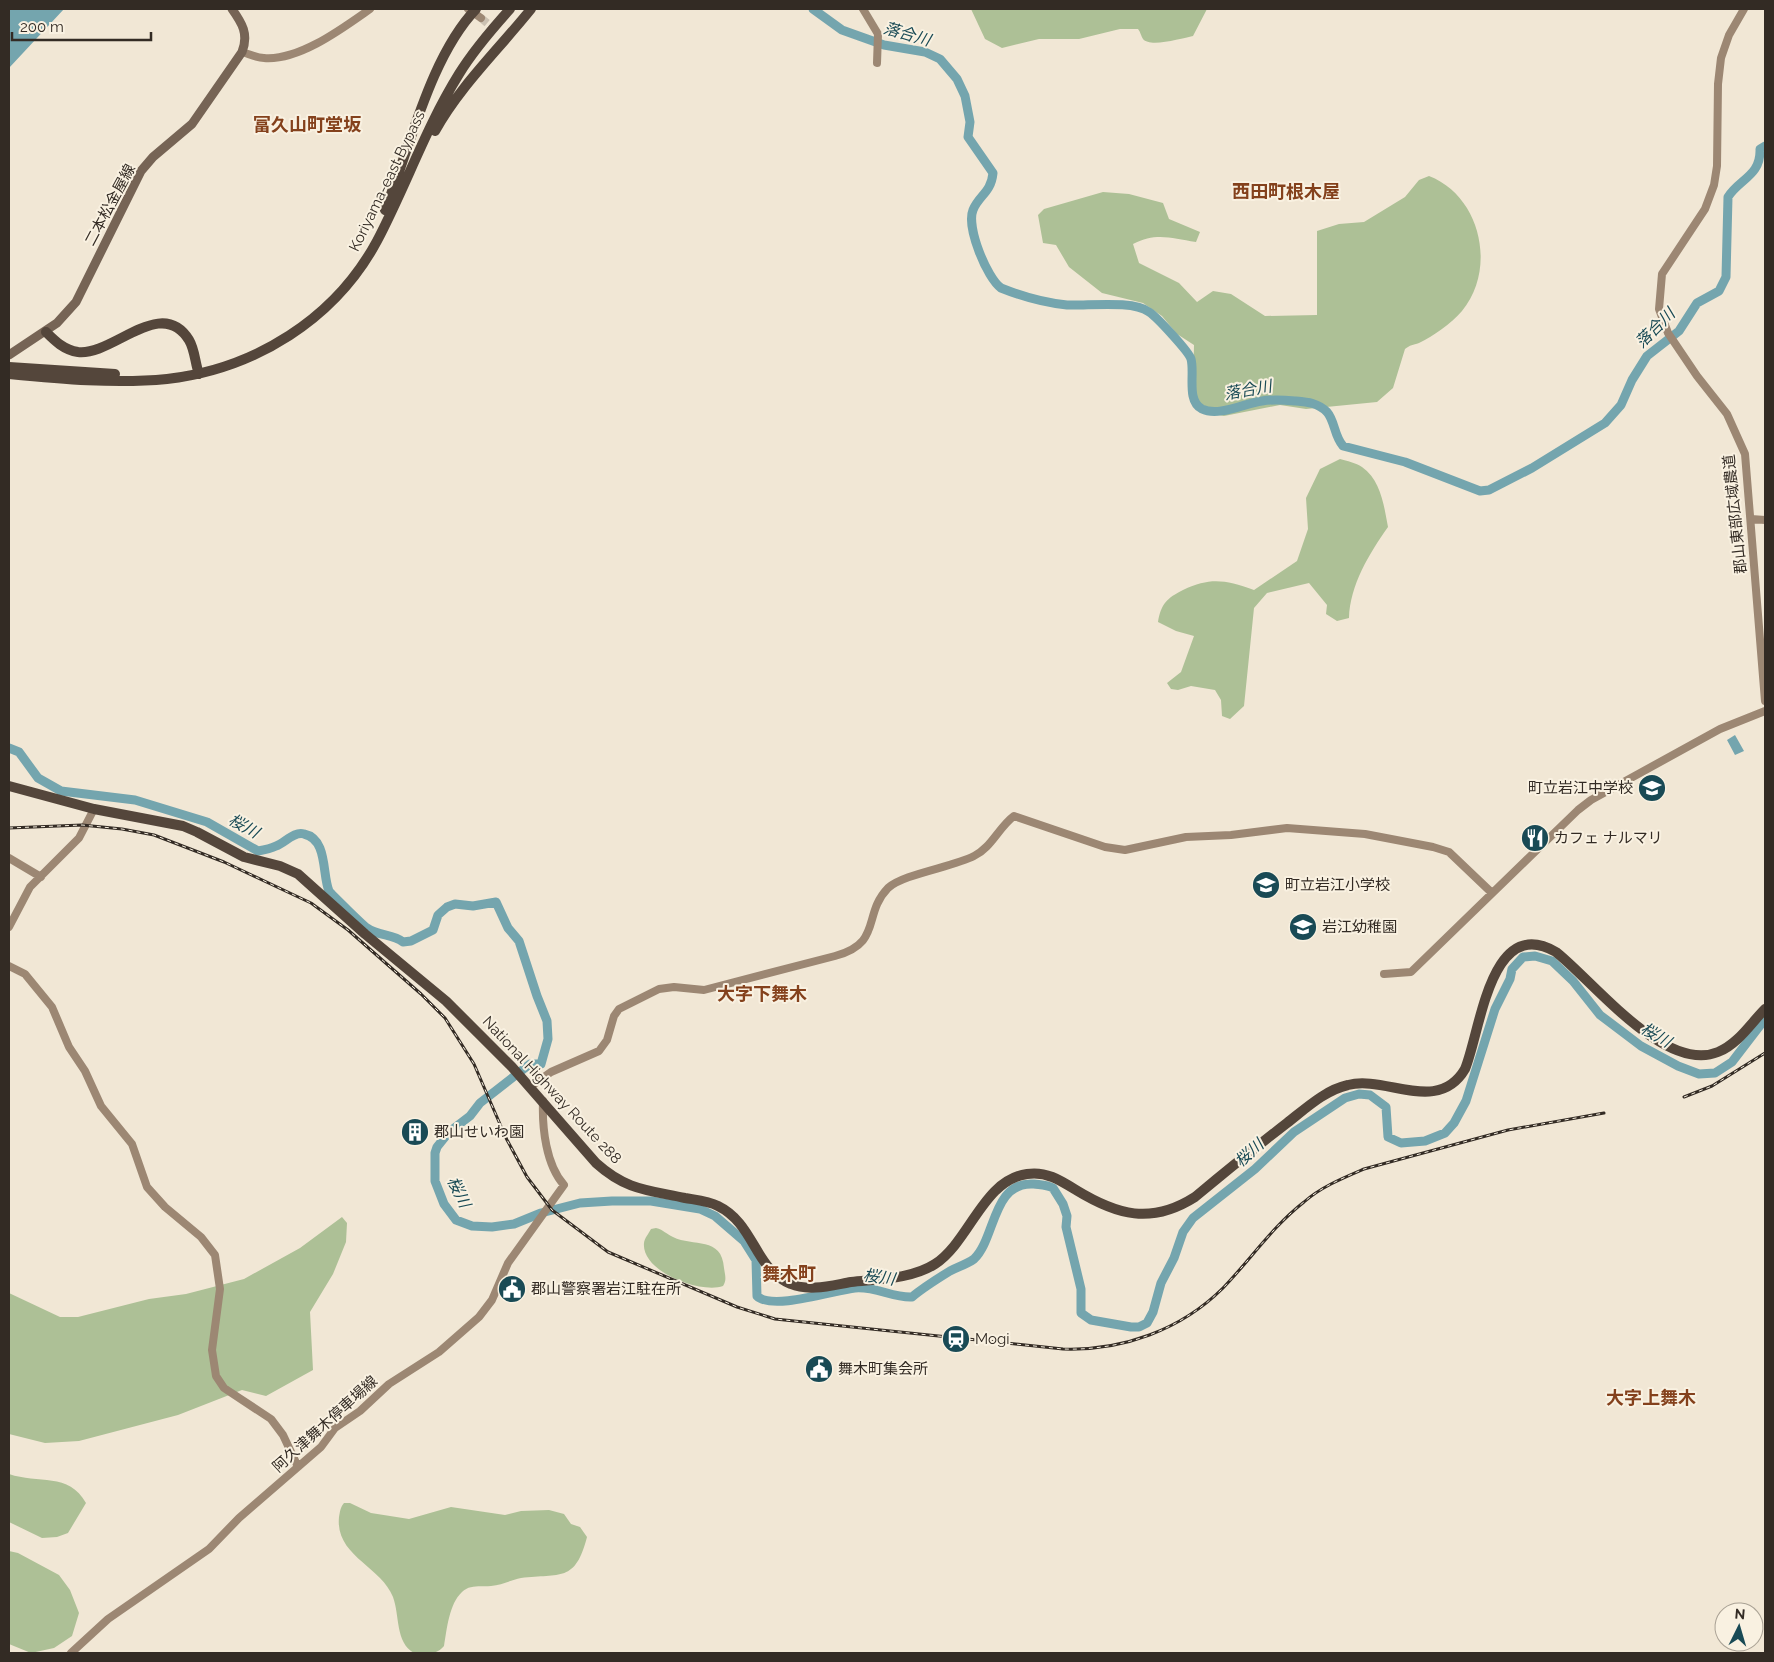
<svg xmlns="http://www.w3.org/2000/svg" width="1774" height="1662" viewBox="0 0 1774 1662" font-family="Raleway,'Noto Sans JP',sans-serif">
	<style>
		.green { fill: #adc096 }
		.water { fill: #74a5ae }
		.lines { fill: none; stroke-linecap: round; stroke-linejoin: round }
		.river { stroke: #74a5ae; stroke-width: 9 }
		.secondary-tunnel { stroke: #cbc1b2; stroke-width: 8; stroke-dasharray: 8 4; stroke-linecap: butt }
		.secondary { stroke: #9c8773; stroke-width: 8 }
		.primary { stroke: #766455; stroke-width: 9 }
		.highway { stroke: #54463b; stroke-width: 10 }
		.rail-casing { stroke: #332b24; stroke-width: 3 }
		.rail { stroke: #f9f1e1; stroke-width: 1; stroke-dasharray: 4; stroke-linecap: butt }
		.labels { text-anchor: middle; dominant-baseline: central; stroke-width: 4; stroke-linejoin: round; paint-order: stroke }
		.street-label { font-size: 15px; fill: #332b24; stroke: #f9f1e1 }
		.poi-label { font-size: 15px; fill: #332b24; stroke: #f9f1e1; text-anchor: start }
		.water-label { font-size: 16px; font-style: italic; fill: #194a55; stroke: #f9f1e1 }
		.quarter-label { font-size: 18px; font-weight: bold; fill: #84411c; stroke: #f9f1e1 }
	</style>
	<rect width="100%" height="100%" fill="#f1e7d5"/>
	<path class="green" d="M971,9h236l-14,27c-10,2 -43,12 -50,3 -2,-3 -2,-6 -5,-10h-18l-41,10h-40l-37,9 -17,-9z
		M1429,176c52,20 68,93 33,135 -11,13 -29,25 -43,32 -6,2 -9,2 -14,6l-12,39 -16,14 -71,7 -26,-4 -56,11 -21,-4 -10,-20 1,-47 -17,-11 -15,-18 -19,-13 -41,-10 -33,-26 -13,-22 -13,-2 -5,-28 6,-6 59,-17 26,2 34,9 6,16 31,13 -4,10c-25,-4 -40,-10 -63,2l6,19 40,20 18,19 16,-11 18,3 34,22 52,-1v-84l22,-7 25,-2 41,-25 14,-17z
		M1340,459c7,2 16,4 22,8 19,13 22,39 26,60 -19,27 -38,58 -39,91l-12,3 -11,-7 1,-9 -18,-22 -42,10 -13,15 -10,98 -14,13 -8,-3 -1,-16 -6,-10 -24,-4 -13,4 -7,-1 -4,-6 14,-11 13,-36 -18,-5 -18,-9c3,-18 9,-24 25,-32 28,-13 42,-10 71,0l43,-29 11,-32 -2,-31 14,-29z
		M342,1217l5,6 -1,19 -13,32 -23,38 3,58 -47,26 -24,-6 -64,25 -99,26 -34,2 -36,-9v-141l51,24h18l71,-18 37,-5 58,-15 56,-31z
		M656,1228c8,2 10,6 17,9 20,10 49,-1 51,31 1,7 3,12 -1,18 -22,8 -82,-14 -79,-43 0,-4 5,-10 7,-14z
		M9,1474c29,10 60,-2 77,29l-18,30 -11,4 -15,1 -33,-16z
		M344,1503h6l21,10 38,6 42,-12 54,8 16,-4 28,-1 15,4 7,10 9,3 7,10c-12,46 -26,36 -66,41 -10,2 -19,7 -30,8 -10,1 -21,-2 -29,6 -13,12 -15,37 -18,54 -8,10 -18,7 -30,7 -19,-11 -14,-37 -21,-56 -12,-31 -58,-41 -54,-80 1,-5 1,-9 5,-14z
		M9,1551l9,2 41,22 11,15 9,23 -7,23 -18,12 -23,5 -22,-9z"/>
	<path class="water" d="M9,9h55l-55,59z
		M1735,735l9,16 -9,4 -8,-15z"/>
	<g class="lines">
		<path class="river" d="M813,9l29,21 42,15 41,7 15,7 17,20 8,17 5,26 -2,15 25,36c-2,20 -14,22 -20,37 -7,17 14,68 28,78 20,8 45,15 66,17 21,1 66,-5 82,7 8,5 40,40 42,47 4,14 -5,42 11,50 17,8 43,-6 60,-8 11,-2 22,-1 34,0 12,1 22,2 31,11 8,9 7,24 16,34l62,16 75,29 9,-1 43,-22 73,-45 16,-18 11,-25 15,-24 32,-25 18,-28 22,-12 7,-14 2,-80c11,-18 33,-21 32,-48l5,-3
			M9,748l10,4 19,26 23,13 74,9 72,22 51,29c6,-1 12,-2 18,-5 9,-3 18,-15 28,-12 24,5 18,41 25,57 2,3 35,35 38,37 11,8 26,6 36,14l8,-1 22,-11 5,-15 9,-8 8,-3 18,2 23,-4 12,26 11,13 18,55 10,25 1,18 -7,25h-11l-50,39 -10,13 -21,16 -12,15 -2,6v28l9,23 12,16 16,6 20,1 22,-3 27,-11 39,-10 32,-2h39l49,8 15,7 29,25 12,19 1,36c15,15 78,-6 98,-8 20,-2 38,10 57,9 12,-10 25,-18 38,-26 8,-4 17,-7 24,-12 22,-21 18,-78 60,-75 7,1 13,1 19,4l10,16 4,12 -1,11 15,62v24l10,7 40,7h8l8,-4 6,-11 8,-29 13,-25 9,-26 10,-14 62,-49 39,-37 51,-34 14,-4 11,1 16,12 2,30 13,6 24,-2 20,-8 9,-10 12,-22 29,-92 15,-30 2,-10 11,-12 12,-1 17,5 21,20 27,34 41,31 37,20 21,8 16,-1 17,-11 33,-43"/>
		<path class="secondary-tunnel" d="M481,18l18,15"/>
		<path class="secondary" d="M468,9l13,9
			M863,9l15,25 -1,29
			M1744,9l-15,26 -8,23 -3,26 -1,82 -3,19 -9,24 -43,65 -3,35 9,24 29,43 30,38 18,40 20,247
			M242,52c7,2 15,6 22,6 35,3 79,-30 106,-49
			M1751,519l14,1
			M9,858l32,19
			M9,927l21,-40 49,-49 15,-29
			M9,966l16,8 27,33 17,40 16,24 16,35 31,38 15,43 18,20 36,30 14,18 5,34 -8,61 4,26 8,12 47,31 12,16 15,32
			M1384,974l27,-2 167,-162 13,-10 129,-71 45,-18
			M530,1087l21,-15 48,-21 8,-11 7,-24 5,-7 40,-20 15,-2 30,3 131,-34c48,-13 27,-41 53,-68 15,-14 65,-21 86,-32 17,-8 25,-29 40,-40l91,31 20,3 61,-13 45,-2 56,-7 78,6 68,13 16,5 43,41
			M71,1653l37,-34 101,-70 30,-31 82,-71 14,-19 25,-17 29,-27 50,-32 40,-35 13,-17 16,-37 56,-78c-18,-20 -22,-57 -21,-84"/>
		<path class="primary" d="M9,355l48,-32 19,-21 65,-131 12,-14 39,-33 50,-72c7,-18 0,-29 -10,-43"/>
		<path class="highway" d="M435,131c25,-45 64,-82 96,-122
			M385,210c25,-62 45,-153 91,-201
			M46,332c9,9 18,18 32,20 35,4 83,-57 111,-12 6,10 6,23 10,34
			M9,367l106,7
			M9,374c52,5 106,10 158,5 88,-10 168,-60 210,-138 29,-55 49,-114 82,-167 14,-23 33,-45 51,-65
			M9,786l85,23 89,17 14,6 47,25 36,9 18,8 67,60 81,67 66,66 84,96c30,27 51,27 89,35 11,2 23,3 33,8 37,18 36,63 73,78 18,8 42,1 60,-2 27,-3 61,-3 84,-18 35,-23 48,-84 92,-90 19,-3 33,6 49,16 41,25 75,35 119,7 30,-25 61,-50 92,-74 18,-14 38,-33 61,-38 38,-10 90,30 117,-16 16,-39 25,-155 91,-117 37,29 109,122 162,100 20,-8 33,-29 47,-43"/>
		<defs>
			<path id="rail" d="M9,828l73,-3 40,4 32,6 70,27 87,41 37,27 73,64 24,24 29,46 32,74 21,39 25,33 56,42 129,55 38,12 288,30c59,2 118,-19 160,-61 28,-29 49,-61 81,-86 17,-15 39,-24 60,-33l144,-39 96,-17
				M1684,1097l28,-11 53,-33"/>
		</defs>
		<use href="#rail" class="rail-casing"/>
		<use href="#rail" class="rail"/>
	</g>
	<defs>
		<symbol id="school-disc" viewBox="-11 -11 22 22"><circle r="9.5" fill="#194a55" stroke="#f9f1e1"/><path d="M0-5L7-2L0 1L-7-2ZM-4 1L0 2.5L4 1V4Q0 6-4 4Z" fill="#fff"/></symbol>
		<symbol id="restaurant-disc" viewBox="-11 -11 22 22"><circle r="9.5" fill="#194a55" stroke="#f9f1e1"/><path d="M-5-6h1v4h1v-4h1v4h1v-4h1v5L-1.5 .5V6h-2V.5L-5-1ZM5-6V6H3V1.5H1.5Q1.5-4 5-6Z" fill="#fff"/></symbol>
		<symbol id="building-disc" viewBox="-11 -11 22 22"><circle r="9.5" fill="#194a55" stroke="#f9f1e1"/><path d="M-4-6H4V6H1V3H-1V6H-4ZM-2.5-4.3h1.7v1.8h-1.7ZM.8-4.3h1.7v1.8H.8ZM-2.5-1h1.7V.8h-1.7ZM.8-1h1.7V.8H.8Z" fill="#fff"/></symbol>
		<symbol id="civic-disc" viewBox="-11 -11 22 22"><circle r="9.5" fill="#194a55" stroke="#f9f1e1"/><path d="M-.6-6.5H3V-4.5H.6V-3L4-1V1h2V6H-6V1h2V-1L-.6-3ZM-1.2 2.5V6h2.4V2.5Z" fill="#fff"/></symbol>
		<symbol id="station-disc" viewBox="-11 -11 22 22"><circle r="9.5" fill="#194a55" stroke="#f9f1e1"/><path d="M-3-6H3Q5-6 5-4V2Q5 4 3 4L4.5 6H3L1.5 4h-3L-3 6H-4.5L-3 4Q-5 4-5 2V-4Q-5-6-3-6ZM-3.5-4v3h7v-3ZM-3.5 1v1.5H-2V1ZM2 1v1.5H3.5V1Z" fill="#fff"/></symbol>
	</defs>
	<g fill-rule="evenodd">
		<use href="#school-disc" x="1636" y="772" width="32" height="32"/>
		<use href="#restaurant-disc" x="1519" y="822" width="32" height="32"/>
		<use href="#school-disc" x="1250" y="869" width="32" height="32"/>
		<use href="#school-disc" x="1287" y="911" width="32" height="32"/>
		<use href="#building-disc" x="399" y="1116" width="32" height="32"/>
		<use href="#civic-disc" x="496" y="1273" width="32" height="32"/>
		<use href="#station-disc" x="940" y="1323" width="32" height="32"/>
		<use href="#civic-disc" x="803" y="1353" width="32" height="32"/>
	</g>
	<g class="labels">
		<g class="street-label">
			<text transform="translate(387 181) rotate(-64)">Koriyama-east Bypass</text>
			<text transform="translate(110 205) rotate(-62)">二本松金屋線</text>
			<text transform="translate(1735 514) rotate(-96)">郡山東部広域農道</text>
			<text transform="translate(552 1090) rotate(47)">National Highway Route 288</text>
			<text transform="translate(325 1424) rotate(-42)">阿久津舞木停車場線</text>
		</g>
		<g class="poi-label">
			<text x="1633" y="788" text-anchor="end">町立岩江中学校</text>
			<text x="1554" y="838">カフェ ナルマリ</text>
			<text x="1285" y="885">町立岩江小学校</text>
			<text x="1322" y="927">岩江幼稚園</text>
			<text x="434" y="1132">郡山せいわ園</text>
			<text x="531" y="1289">郡山警察署岩江駐在所</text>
			<text x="975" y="1339">Mogi</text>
			<text x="838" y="1369">舞木町集会所</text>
		</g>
		<g class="water-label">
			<text transform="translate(907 34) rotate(16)">落合川</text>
			<text transform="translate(1655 328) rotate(-45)">落合川</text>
			<text transform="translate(1248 390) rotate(-10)">落合川</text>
			<text transform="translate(244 826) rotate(29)">桜川</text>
			<text transform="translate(1656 1035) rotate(30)">桜川</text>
			<text transform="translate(1249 1153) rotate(-42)">桜川</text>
			<text transform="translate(459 1192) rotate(64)">桜川</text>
			<text transform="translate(879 1277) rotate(8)">桜川</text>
		</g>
		<g class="quarter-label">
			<text x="307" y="124">富久山町堂坂</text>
			<text x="1286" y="191">西田町根木屋</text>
			<text x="762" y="993">大字下舞木</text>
			<text x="789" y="1273">舞木町</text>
			<text x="1651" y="1397">大字上舞木</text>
		</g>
	</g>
	<rect width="1774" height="1662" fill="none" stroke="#332b24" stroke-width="20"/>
	<g transform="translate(1739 1627) rotate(5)"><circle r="24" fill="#f9f1e1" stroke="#aaa295"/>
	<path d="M0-4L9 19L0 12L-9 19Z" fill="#194a55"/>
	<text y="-8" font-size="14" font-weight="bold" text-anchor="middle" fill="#332b24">N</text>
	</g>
	<path d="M12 32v8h139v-8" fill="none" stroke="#332b24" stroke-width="2.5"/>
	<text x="20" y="32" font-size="15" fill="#332b24" stroke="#f9f1e1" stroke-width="4" paint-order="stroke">200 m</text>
</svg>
